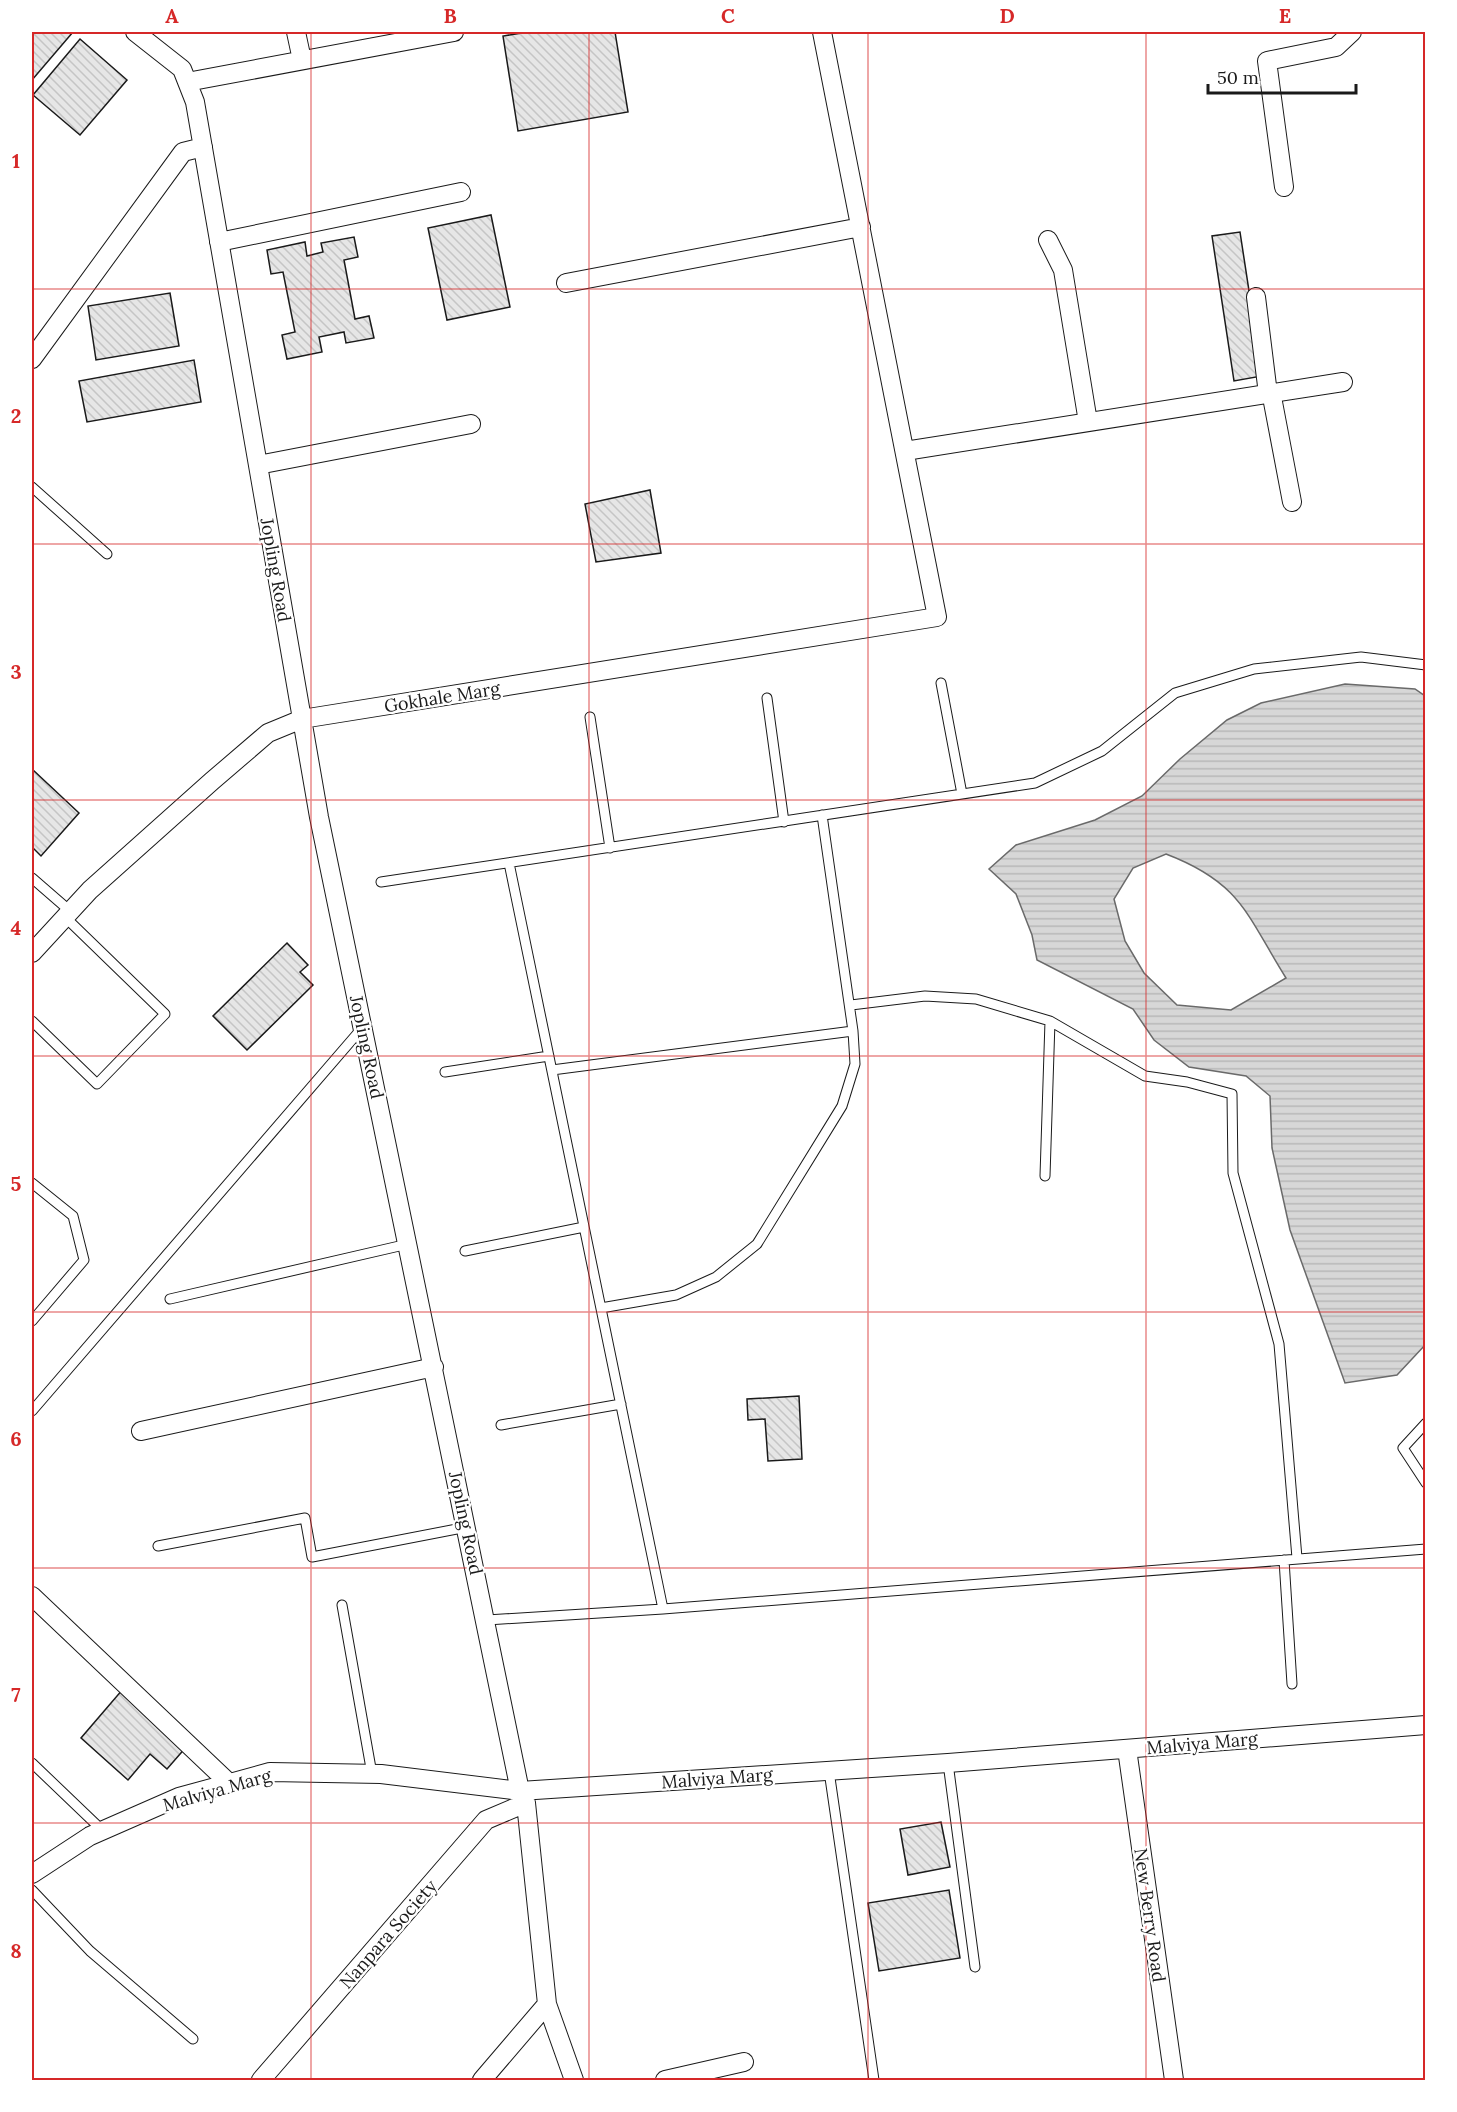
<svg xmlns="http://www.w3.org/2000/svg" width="1457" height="2112" viewBox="0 0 1457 2112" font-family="Lora,serif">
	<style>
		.water { fill: url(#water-rules); stroke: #6a6a6a; stroke-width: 1.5; fill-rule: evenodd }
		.building { fill: url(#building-back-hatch); stroke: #1a1a1a; stroke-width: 1.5 }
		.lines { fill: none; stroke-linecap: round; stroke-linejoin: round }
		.lane-casing { stroke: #1a1a1a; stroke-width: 11 }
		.street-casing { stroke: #1a1a1a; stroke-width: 20 }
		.lane { stroke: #fff; stroke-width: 9 }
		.street { stroke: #fff; stroke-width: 18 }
		.grid { fill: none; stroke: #d62828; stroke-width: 1.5; stroke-opacity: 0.55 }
		.labels { text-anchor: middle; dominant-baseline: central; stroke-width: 4.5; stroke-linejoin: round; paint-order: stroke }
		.street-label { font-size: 18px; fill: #1a1a1a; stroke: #fff }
		.neatline { fill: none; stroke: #d62828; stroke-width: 2 }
		.grid-label { font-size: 20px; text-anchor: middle; font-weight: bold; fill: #d62828 }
	</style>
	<defs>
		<pattern id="water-rules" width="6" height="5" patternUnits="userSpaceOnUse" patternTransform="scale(1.5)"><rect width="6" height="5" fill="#d7d7d7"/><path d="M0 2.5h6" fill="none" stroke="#b8b8b8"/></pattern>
		<pattern id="building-back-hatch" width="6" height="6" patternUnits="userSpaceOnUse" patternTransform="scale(1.5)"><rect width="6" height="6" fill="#e6e6e6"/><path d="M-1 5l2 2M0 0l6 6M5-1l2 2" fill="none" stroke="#c5c5c5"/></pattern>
	</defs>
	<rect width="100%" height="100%" fill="#fff"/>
	<path class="water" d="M1345,684l70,5 10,7 1,648 -29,31 -52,8 -55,-153 -18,-82 -2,-52 -24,-20 -57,-9 -35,-27 -21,-31 -96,-49 -5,-25 -16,-41 -27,-25 27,-24 79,-25 47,-24 38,-37 47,-39 34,-17zM1166,854c76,29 81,62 120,124l-55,32 -54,-5 -33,-32 -19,-32 -11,-42 19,-31z"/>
	<path class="building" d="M32,32h41l-41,48z
		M528,32h87l13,80 -110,19 -15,-95z
		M80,39l47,41 -47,55 -47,-40z
		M491,215l19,92 -63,13 -19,-92z
		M1240,232l22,144 -28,5 -22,-145z
		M354,237l4,20 -14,3 11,59 14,-3 5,22 -28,5 -2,-11 -25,5 3,15 -35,7 -5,-24 13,-3 -12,-60 -12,2 -4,-24 38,-8 2,14 16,-4 -2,-9z
		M170,293l9,53 -83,14 -8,-54z
		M194,360l7,42 -114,20 -8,-41z
		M650,490l11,63 -65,9 -11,-58z
		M32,769l47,44 -38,43 -9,-9z
		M287,943l21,22 -8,7 13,13 -66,65 -34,-34z
		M799,1396l3,63 -34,2 -3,-42 -17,1 -1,-21z
		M123,1689l64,57 -20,23 -17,-15 -22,26 -47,-42z
		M941,1822l9,45 -42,8 -8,-46z
		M949,1890l11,68 -81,13 -11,-68z"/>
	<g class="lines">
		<defs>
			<path id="lane" d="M32,487l75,67
				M941,683l21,111
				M767,698l17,124
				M590,717l20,131
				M509,863l154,746
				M32,878l38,33
				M381,882l654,-99 67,-32 73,-58 79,-24 107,-12 65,8
				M851,1005l74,-9 51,3 74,22 95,55 42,6 45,12 1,79 46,171 18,214
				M32,1021l65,63 68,-70 -100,-97
				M552,1070l301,-39
				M445,1072l104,-16
				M1045,1176l5,-155
				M32,1183l41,33 11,44 -52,61
				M465,1251l119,-24
				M170,1299l238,-55
				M601,1308l75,-13 40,-18 41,-33 85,-138 13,-42 -2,-33 -31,-216
				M32,1411l331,-384
				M1426,1423l-23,25 23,35
				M501,1425l120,-21
				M158,1546l147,-28 7,39 155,-30
				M1284,1560l8,124
				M342,1605l30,169
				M487,1620l176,-11 763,-60
				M32,1763l71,68
				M948,1763l27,204
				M829,1771l45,309
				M32,1890l58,61 103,88"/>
			<path id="street" d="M135,32l47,37 13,33 124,715 201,974 6,12 21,201 27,76
				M296,32l6,28
				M187,82l267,-50
				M1284,187l-17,-126 69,-14 16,-15
				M1048,240l15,30 25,152
				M219,242l242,-50
				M566,283l295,-56
				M1256,297l12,97 4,3 20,105
				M32,359l151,-207 20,-5
				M905,451l438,-69
				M258,465l213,-41
				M32,953l58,-63 122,-109 56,-48 34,-14 635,-102 -115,-585
				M141,1431l293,-64
				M32,1596l197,187
				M1127,1749l47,331
				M32,1874l58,-38 89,-39 91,-25 111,2 139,17 428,-28 478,-38
				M261,2080l225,-260 40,-17
				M482,2080l65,-76
				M665,2080l79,-18"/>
		</defs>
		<use href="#lane" class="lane-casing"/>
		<use href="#street" class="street-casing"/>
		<use href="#lane" class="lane"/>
		<use href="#street" class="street"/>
	</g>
	<path class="grid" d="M311,32v2048M589,32v2048M868,32v2048M1146,32v2048M32,289h1394M32,544h1394M32,800h1394M32,1056h1394M32,1312h1394M32,1568h1394M32,1823h1394"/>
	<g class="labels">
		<g class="street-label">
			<text transform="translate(276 570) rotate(80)">Jopling Road</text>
			<text transform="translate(442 697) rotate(-9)">Gokhale Marg</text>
			<text transform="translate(367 1047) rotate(78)">Jopling Road</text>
			<text transform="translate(466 1523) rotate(78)">Jopling Road</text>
			<text transform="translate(1202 1743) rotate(-5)">Malviya Marg</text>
			<text transform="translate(717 1778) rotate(-4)">Malviya Marg</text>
			<text transform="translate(217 1790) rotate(-16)">Malviya Marg</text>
			<text transform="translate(1150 1915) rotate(82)">New Berry Road</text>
			<text transform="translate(388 1934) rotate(-49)">Nanpara Society</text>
		</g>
	</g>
	<rect width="1457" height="2112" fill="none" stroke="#ffffff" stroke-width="66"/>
	<path d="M1208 84v9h148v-9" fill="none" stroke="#1a1a1a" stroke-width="3"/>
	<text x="1217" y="84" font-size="18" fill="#1a1a1a" stroke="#ffffff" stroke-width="4.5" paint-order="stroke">50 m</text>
	<rect x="33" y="33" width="1391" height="2046" class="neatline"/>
	<g class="grid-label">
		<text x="172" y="23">A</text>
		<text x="450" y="23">B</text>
		<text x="728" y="23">C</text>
		<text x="1007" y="23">D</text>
		<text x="1285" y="23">E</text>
		<text x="16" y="168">1</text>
		<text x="16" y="423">2</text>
		<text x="16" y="679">3</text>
		<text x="16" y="935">4</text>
		<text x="16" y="1191">5</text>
		<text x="16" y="1446">6</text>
		<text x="16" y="1702">7</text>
		<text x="16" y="1958">8</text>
	</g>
</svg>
